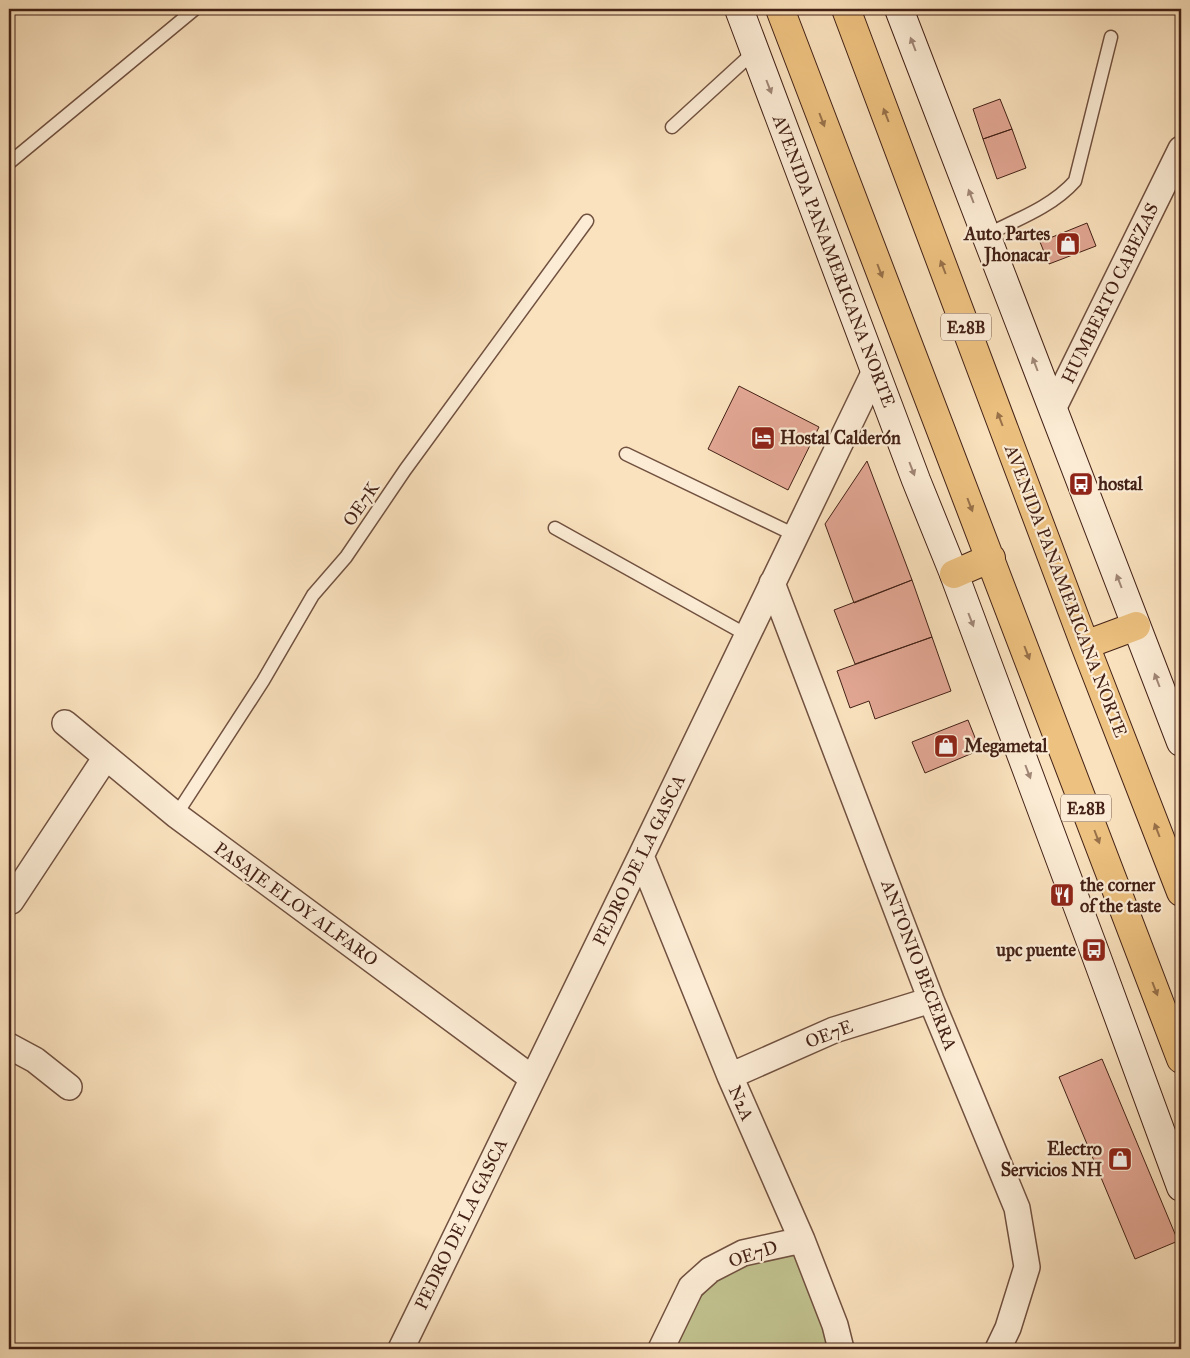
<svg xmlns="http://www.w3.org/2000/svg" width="1190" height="1358" viewBox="0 0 1190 1358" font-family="'IM FELL Great Primer',serif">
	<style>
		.green { fill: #c1c28f; stroke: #827252 }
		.building { fill: #e3a794; stroke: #432116 }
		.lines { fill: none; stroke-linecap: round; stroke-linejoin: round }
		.lane-casing { stroke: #715140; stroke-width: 15 }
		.street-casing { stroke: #715140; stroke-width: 28 }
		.secondary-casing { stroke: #432116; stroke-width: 30 }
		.highway-casing { stroke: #432116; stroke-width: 30 }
		.lane { stroke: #fcecd5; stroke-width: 12 }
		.street { stroke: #fcecd5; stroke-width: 25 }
		.secondary { stroke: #fcecd5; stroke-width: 28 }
		.highway { stroke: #edc17f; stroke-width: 28 }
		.oneway { fill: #a08676 }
		.oneway2 { fill: #98714a }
		.labels { text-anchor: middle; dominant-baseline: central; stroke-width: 4.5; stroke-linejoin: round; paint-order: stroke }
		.shield { fill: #fcecd5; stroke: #7a5e4f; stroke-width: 1 }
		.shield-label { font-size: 16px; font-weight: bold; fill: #432116 }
		.poi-label { font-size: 18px; font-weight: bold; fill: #432116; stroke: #fcecd5; text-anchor: start }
		.street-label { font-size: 18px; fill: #432116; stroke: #fcecd5 }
	</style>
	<rect width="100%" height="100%" fill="#fae2be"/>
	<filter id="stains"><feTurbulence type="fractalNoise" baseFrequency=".004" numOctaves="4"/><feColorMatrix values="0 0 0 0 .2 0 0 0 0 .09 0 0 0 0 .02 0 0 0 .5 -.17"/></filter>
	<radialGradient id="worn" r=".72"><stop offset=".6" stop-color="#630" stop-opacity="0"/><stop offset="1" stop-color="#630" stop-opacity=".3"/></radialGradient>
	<path class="green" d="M798,1254l34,95h-161c20,-40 36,-73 81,-89 13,-5 31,-4 46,-6z"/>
	<path class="building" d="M1000,99l12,30 -29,10 -10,-30z
		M1012,129l14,39 -29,11 -14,-40z
		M1087,223l9,23 -47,18 -9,-22z
		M739,386l80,41 -31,63 -80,-41z
		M867,461l45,119 -58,23 -29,-79z
		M912,580l20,57 -77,27 -21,-54z
		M932,637l19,54 -76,28 -6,-18 -19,7 -13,-37z
		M968,720l12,30 -55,23 -13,-31z
		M1102,1059l76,182 -43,18 -76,-182z"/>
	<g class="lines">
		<defs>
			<path id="lane" d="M672,127l83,-76
				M9,163l186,-154
				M986,235c30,-15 66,-28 89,-54l36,-144
				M626,454l169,81
				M555,528l192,107
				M176,815l87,-134 50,-86 33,-38 59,-87 182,-249"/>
			<path id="street" d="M1053,409l128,-260
				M772,583l159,417 86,208 10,59 -19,61 -10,21
				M65,723l111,92 356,263
				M641,856l89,220 72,164 33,85 6,24
				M11,901l95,-144
				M9,1046l26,14 34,27
				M730,1076l104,-46 97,-30
				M401,1349l240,-493 234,-485
				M661,1349l30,-62 19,-17 33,-17 59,-13"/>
			<path id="secondary" d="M739,9l177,471 38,94 140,376 87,237
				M899,9l282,733"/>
			<path id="highway" d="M780,9l401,1050
				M846,9l239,636 96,247
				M954,574l37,-16
				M1085,645l51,-19"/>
		</defs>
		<use href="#lane" class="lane-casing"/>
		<use href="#street" class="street-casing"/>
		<use href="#secondary" class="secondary-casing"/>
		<use href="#highway" class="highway-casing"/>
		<use href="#lane" class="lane"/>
		<use href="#street" class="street"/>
		<use href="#secondary" class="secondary"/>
		<use href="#highway" class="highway"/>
	</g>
	<defs><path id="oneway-solid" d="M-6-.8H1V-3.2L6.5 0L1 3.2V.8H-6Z" transform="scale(1.25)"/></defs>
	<g class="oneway">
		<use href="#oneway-solid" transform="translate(913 44) rotate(-111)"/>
		<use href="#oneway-solid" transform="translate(769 87) rotate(69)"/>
		<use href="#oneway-solid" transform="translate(971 196) rotate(-111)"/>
		<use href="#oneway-solid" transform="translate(1035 364) rotate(-111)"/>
		<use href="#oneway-solid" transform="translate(912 469) rotate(69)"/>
		<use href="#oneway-solid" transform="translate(1119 581) rotate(-111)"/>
		<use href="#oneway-solid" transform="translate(971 620) rotate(69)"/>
		<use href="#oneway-solid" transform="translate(1157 680) rotate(-111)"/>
		<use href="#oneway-solid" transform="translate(1028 772) rotate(69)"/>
	</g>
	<g class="oneway2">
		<use href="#oneway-solid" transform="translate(886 115) rotate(-111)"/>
		<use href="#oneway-solid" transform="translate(822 120) rotate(69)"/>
		<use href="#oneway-solid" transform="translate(943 267) rotate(-111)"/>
		<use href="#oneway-solid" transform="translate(880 271) rotate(69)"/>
		<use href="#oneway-solid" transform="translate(1000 419) rotate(-111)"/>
		<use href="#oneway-solid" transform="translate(970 505) rotate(69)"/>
		<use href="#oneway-solid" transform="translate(1027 653) rotate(69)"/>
		<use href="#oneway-solid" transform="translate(1157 830) rotate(-111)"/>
		<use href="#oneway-solid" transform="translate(1097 837) rotate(69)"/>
		<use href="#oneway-solid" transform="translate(1155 989) rotate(69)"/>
	</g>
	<defs>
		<symbol id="shop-square" viewBox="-11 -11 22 22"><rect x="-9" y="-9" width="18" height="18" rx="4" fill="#8f2418" stroke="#fcecd5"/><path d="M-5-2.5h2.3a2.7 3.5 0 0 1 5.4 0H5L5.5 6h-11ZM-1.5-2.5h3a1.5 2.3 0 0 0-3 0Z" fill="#fff"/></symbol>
		<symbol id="hotel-square" viewBox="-11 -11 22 22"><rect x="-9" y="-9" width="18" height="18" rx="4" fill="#8f2418" stroke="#fcecd5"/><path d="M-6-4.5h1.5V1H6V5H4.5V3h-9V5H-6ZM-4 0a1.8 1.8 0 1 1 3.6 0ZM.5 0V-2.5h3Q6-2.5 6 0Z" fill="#fff"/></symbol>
		<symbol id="bus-square" viewBox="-11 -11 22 22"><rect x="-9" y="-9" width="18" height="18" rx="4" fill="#8f2418" stroke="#fcecd5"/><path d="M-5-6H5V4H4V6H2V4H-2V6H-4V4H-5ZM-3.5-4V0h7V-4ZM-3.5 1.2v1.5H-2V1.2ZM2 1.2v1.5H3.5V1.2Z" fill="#fff"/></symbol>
		<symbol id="restaurant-square" viewBox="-11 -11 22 22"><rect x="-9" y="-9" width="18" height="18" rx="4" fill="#8f2418" stroke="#fcecd5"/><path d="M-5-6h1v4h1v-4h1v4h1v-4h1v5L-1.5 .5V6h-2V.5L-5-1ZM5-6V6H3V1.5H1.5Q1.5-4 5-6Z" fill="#fff"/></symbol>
	</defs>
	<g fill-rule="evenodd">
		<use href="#shop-square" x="1054" y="230" width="28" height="28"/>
		<use href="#hotel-square" x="749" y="424" width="28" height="28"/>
		<use href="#bus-square" x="1067" y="470" width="28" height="28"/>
		<use href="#shop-square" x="932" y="732" width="28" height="28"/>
		<use href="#restaurant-square" x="1048" y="881" width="28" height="28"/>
		<use href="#bus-square" x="1080" y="936" width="28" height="28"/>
		<use href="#shop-square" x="1106" y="1145" width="28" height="28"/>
	</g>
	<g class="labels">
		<g class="shield">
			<rect x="941" y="313.5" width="50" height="27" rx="4"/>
			<rect x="1061" y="794.5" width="50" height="27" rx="4"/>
		</g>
		<g class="shield-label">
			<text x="966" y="327">E28B</text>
			<text x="1086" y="808">E28B</text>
		</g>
		<g class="poi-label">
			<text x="1050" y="234" text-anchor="end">Auto Partes<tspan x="1050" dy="21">Jhonacar</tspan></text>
			<text x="780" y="438">Hostal Calderón</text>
			<text x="1098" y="484">hostal</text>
			<text x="964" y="746">Megametal</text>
			<text x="1080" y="885">the corner<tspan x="1080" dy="21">of the taste</tspan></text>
			<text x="1076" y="950" text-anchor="end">upc puente</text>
			<text x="1102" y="1149" text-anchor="end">Electro<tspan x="1102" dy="21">Servicios NH</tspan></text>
		</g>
		<g class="street-label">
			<text transform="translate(834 261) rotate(69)">AVENIDA PANAMERICANA NORTE</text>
			<text transform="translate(1110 293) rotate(-64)">HUMBERTO CABEZAS</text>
			<text transform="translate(361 504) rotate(-56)">OE7K</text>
			<text transform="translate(1066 591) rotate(69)">AVENIDA PANAMERICANA NORTE</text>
			<text transform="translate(639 860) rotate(-64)">PEDRO DE LA GASCA</text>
			<text transform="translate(296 904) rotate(36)">PASAJE ELOY ALFARO</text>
			<text transform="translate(919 965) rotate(69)">ANTONIO BECERRA</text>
			<text transform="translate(829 1034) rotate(-21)">OE7E</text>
			<text transform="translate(741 1103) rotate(66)">N2A</text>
			<text transform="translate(461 1224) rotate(-64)">PEDRO DE LA GASCA</text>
			<text transform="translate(753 1254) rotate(-18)">OE7D</text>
		</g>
	</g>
	<rect width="1190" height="1358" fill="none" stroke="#fae2be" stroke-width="30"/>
	<rect x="10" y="10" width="1170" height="1338" fill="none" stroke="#432116" stroke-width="2.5"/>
	<rect x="15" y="15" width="1160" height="1328" fill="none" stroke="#432116"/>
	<rect width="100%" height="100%" filter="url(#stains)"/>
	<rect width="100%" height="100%" fill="url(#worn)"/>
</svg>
